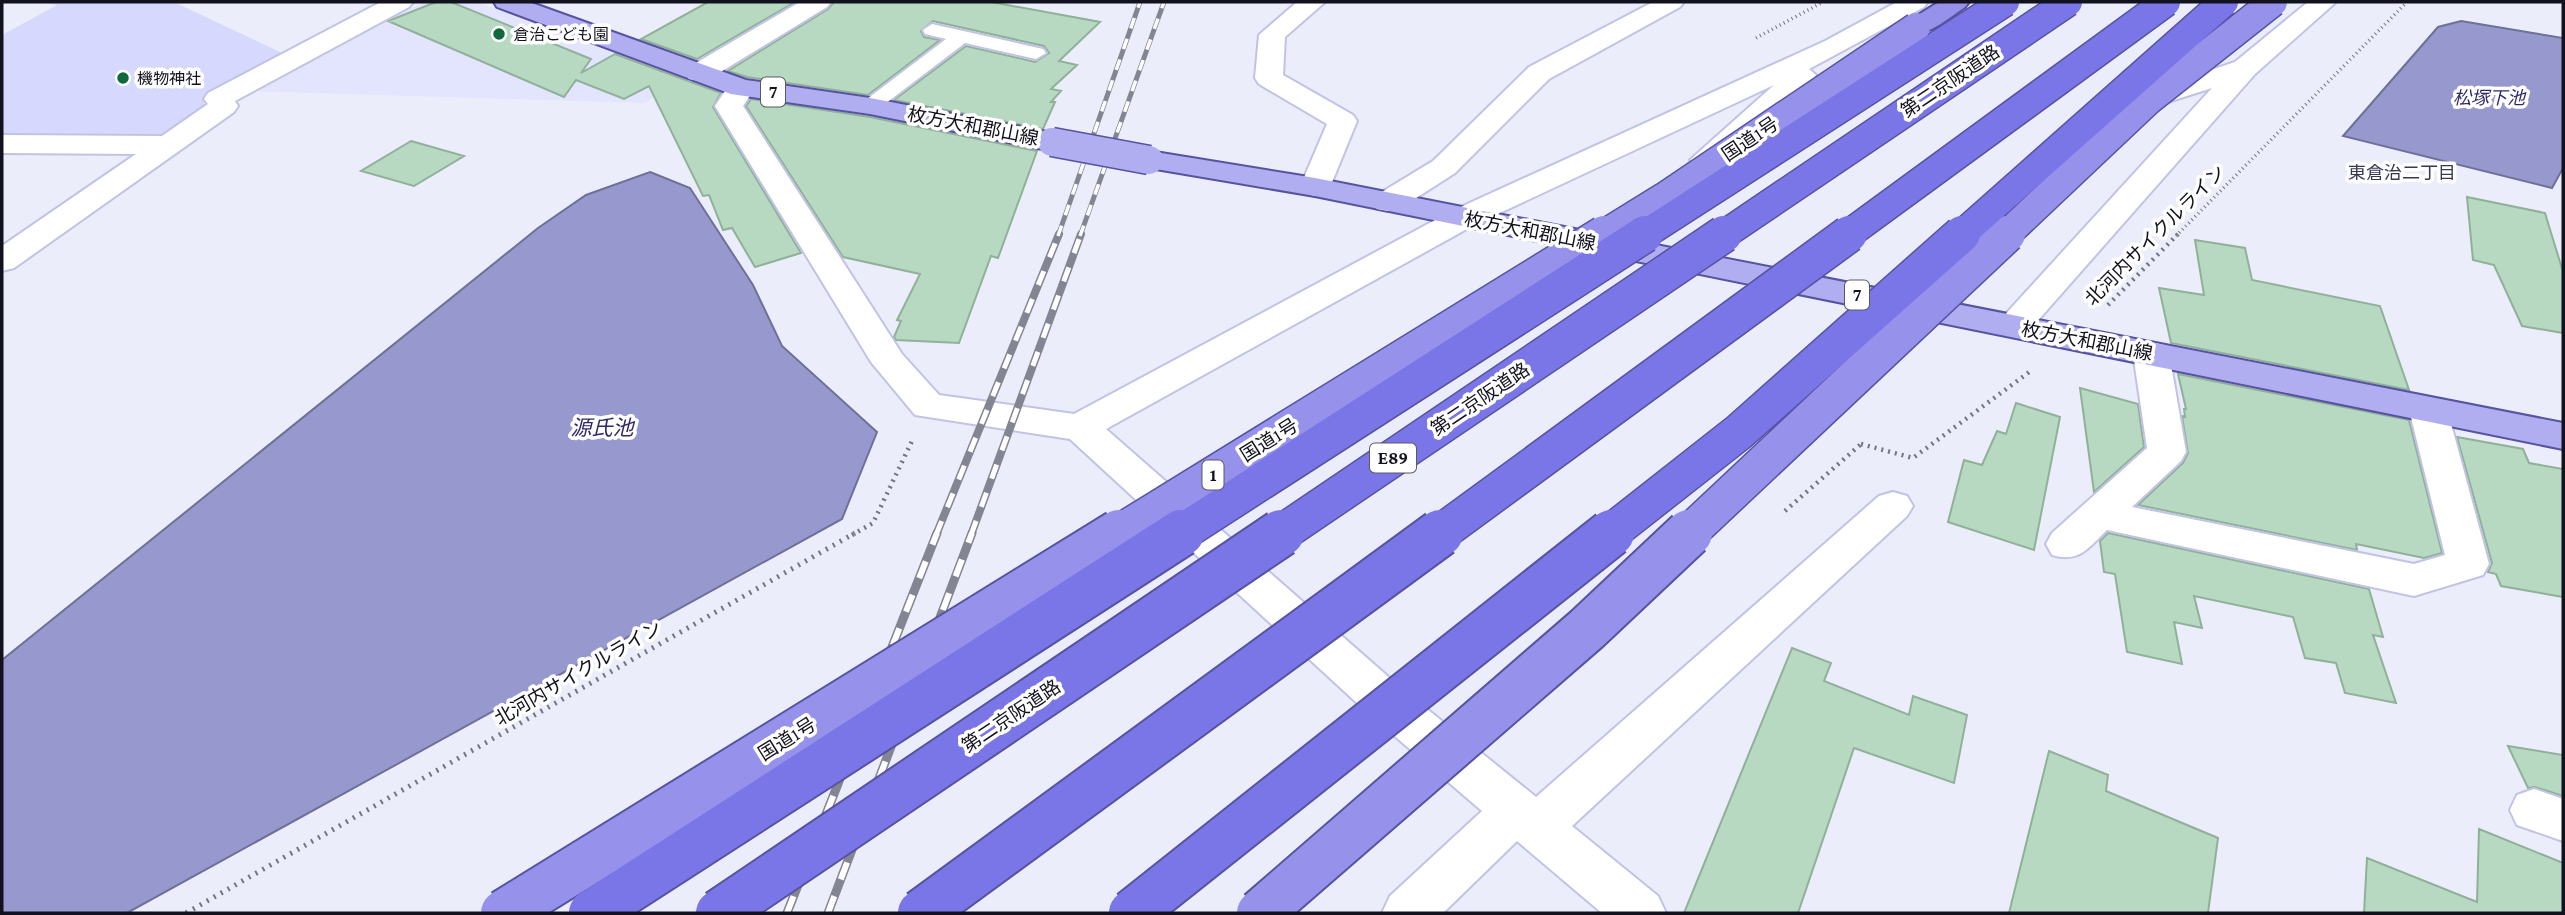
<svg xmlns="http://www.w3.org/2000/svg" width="2565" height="915" viewBox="0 0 2565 915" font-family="'Crimson Pro','Noto Sans JP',serif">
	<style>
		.built { fill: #e3e5ff }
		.green { fill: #d6d9fd }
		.water { fill: #9799ce; stroke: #6f7099; stroke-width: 2 }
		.building { fill: #b8d9c1; stroke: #90b099; stroke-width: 2 }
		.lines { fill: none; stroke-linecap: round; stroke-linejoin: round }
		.service-casing { stroke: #c1c3e5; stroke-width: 4 }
		.minor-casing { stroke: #c1c3e5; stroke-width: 4 }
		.primary-casing { stroke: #5653a1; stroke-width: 4 }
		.trunk-casing { stroke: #5653a1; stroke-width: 4 }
		.path-far2 { stroke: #757582; stroke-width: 3.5; stroke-dasharray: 1 3.5; stroke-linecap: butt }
		.path-far1 { stroke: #757582; stroke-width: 4.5; stroke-dasharray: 2 5; stroke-linecap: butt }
		.path { stroke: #757582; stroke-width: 5; stroke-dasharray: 2 6; stroke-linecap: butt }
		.service { fill: #fff; fill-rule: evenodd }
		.minor { fill: #fff; fill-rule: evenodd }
		.primary { fill: #b0adf1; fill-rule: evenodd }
		.trunk { fill: #9692ec; fill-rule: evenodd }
		.rail-far2-casing { stroke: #848592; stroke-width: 5 }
		.rail-far1-casing { stroke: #848592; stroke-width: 8 }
		.rail-casing { stroke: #848592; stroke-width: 9 }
		.rail-far2 { stroke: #fff; stroke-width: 3.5; stroke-dasharray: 11; stroke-linecap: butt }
		.rail-far1 { stroke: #fff; stroke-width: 5; stroke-dasharray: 15; stroke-linecap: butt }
		.rail { stroke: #fff; stroke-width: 6; stroke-dasharray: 18; stroke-linecap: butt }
		.primary-bridge-casing { stroke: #5653a1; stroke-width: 31; stroke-linecap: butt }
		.trunk-bridge-far2-casing { stroke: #5653a1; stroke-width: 31; stroke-linecap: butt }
		.trunk-bridge-far1-casing { stroke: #5653a1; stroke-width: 39; stroke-linecap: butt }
		.trunk-bridge-casing { stroke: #5653a1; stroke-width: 50; stroke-linecap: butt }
		.motorway-bridge-far2-casing { stroke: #5653a1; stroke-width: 31; stroke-linecap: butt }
		.motorway-bridge-far1-casing { stroke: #5653a1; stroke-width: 39; stroke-linecap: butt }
		.motorway-bridge-casing { stroke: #5653a1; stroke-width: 50; stroke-linecap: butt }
		.path-bridge { stroke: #757582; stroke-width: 4.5; stroke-dasharray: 2 5; stroke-linecap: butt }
		.primary-bridge { stroke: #b0adf1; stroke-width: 28 }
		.trunk-bridge-far2 { stroke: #9692ec; stroke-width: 28 }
		.trunk-bridge-far1 { stroke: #9692ec; stroke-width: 36 }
		.trunk-bridge { stroke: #9692ec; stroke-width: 46 }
		.motorway-bridge-far2 { stroke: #7b76e7; stroke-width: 28 }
		.motorway-bridge-far1 { stroke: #7b76e7; stroke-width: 36 }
		.motorway-bridge { stroke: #7b76e7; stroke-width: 46 }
		.poi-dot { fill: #11683b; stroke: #fff; stroke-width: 2.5 }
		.labels { text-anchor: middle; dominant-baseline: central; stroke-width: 7; stroke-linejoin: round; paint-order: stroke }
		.far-poi-label { font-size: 16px; fill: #12121e; stroke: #fff; text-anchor: start }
		.shield { fill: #fff; stroke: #595962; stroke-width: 2 }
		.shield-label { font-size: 18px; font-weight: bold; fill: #12121e }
		.far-water-label { font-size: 18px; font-style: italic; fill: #2e2969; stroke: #fff }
		.far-neighbourhood-label { font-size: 18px; fill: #373854; stroke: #fff }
		.street-label { font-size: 19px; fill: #12121e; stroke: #fff }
		.water-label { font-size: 21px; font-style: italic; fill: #2e2969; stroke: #fff }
	</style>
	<rect width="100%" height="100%" fill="#ecedfb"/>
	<path class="built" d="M428,2h49l205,75 -37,26 -399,-12 130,-70z"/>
	<path class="green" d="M37,2h137l110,52 -80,47v11l-39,25 -163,1v-103l55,-30z"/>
	<path class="water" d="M2461,21l102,17v130l-11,20 -209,-52 95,-109z
		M650,172l40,16 63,97 29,61 95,86 -35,87 -715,394h-125v-253l536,-432 48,-33z"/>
	<path class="building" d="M436,2h15l140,57 -10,14 34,-19 106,39 -8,14 88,146 -46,14 -23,-39 -9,2 -14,-35 -6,1 -54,-110 -25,13 -48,-19 -12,17 -176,-76z
		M708,2h87l-98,57 -56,-20z
		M834,2h157l109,20 -41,39 18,4 -26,24 10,2 -10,11h4l-12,27 -149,-29 72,-54 69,16 14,-9 -5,-7 -111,-25 -12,10 3,6 16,3 -72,55 -121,-18 -19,-6 100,-62z
		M751,99l119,18 167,34 -39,107 -7,-2 -32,87 -63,-3 -2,-3 7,-16 -4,-1 23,-46 -77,-17 -97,-151z
		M411,141l53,15 -50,30 -53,-15z
		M2467,197l78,16 18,59v61l-41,-7 -28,-61 -21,-5z
		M2195,240l50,8 7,32 128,26 29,84 -238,-47 -12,-55 45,7z
		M2178,374l231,46 33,133 -18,5 -68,-14 1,6 -219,-45 45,-42 5,-10 -6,-37 3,1 -1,-8h2z
		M2080,388l58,16 6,43 -50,45z
		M2016,403l44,14 -26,133 -86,-28 16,-62 18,5 15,-34 9,3z
		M2457,437l66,12 6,14 34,6v128l-62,-11 -5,-12 -8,-2 4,-9z
		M2108,533l261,56 14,48 -10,-2 23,68 -51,-10 -9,-30 -31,-5 -12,-41 -99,-21 8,32 -28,-6 8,42 -55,-12 -12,-78 -11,-2 -4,-31z
		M1792,648l39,15 -7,18 85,34 4,-19 54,19 -13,68 -100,-35 -56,165h-114z
		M2508,746l55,9v41l-28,-9 -7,1z
		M2049,751l59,24 -2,16 112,47 -10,75h-199z
		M2479,829l84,34v50h-199l3,-55 110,44z"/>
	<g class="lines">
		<defs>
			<path id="service" d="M932,24l111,25 3,4 -10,6 -71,-16 -88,67h-14l-3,-4 3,-4 83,-63 -21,-5 -2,-4z"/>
			<path id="minor" d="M381,2h32l-4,5 -174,94 3,5 -4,6 -220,156 -12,3v-25l134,-92 -134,-1v-18l160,1 46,-32 -4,-5 4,-6z
				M800,2h31l-4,5 -118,72 -10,2 -10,-2 -4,-6 4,-6z
				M1297,2h28l-40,35 -2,38 70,40 4,6 -27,66 -4,6 -11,3 -11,-3 -4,-6 27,-63 -68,-40 -4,-6 4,-43z
				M1653,2h31l-4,5 -131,72 -94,94 -56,36 -11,2 -11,-2 -5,-7 5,-7 56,-34 96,-94z
				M1897,2h31l-4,5 -115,62 7,6 -4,6 -96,85 -11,3 -11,-3 -4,-6 84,-75 -300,140 -368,204 295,259 135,109 343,-301 14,-4 14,4 6,10 -6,10 -335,310 86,70 8,17h-64l-85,-72 -74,72h-61l8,-17 92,-85 -113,-97 -299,-275 -155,-24 -44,-53 -156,-256 16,-24 10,-2 10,2 4,6 -12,18 159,248 37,41 135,19 378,-203 373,-170z
				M2308,2h28l-81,72 -229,260 -12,3 -12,-3 -5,-8 5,-8 210,-230 -63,20 -10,-2 -4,-6 4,-6 96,-32z
				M2151,342l13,3 5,8 17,99 -5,9 -49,46 282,57 31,-9 -36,-146 6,-9 13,-3 13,3 6,9 42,155 -6,11 -69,21 -307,-66c-19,18 -27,33 -55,25l-6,-11 6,-11 95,-85 -14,-95 5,-8z
				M2534,789l29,10v42l-46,-16 -7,-15 7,-15z"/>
			<path id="primary" d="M494,2h35l217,78 124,18 182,35 10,3 5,6 -5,6 -10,3 -182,-37 -139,-20 -234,-87z
				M1149,151l166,27 1248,245v26l-1248,-253 -177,-30 -4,-6 4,-6z"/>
			<path id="trunk" d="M1939,2h30l-4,5c-17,11 -37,31 -58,25l-4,-5 4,-5z"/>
		</defs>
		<use href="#service" class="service-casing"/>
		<use href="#minor" class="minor-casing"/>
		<use href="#primary" class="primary-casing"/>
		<use href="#trunk" class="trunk-casing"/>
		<path class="path-far2" d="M1756,38l67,-36
			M2176,236l231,-234"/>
		<path class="path-far1" d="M2108,305l70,-71
			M1861,444l52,14 119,-88
			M852,535l21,-12 39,-82"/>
		<path class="path" d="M186,913l669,-380"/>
		<use href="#service" class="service"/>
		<use href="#minor" class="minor"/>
		<use href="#primary" class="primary"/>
		<use href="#trunk" class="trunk"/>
		<defs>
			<path id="rail-far2" d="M1058,236l82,-234
				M1080,236l84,-234"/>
			<path id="rail-far1" d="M936,535l123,-301
				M971,535l110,-301"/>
			<path id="rail" d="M787,913l150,-380
				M828,913l144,-380"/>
		</defs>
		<use href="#rail-far2" class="rail-far2-casing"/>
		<use href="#rail-far1" class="rail-far1-casing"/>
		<use href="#rail" class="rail-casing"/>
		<use href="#rail-far2" class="rail-far2"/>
		<use href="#rail-far1" class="rail-far1"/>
		<use href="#rail" class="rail"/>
		<defs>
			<path id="primary-bridge" d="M1052,142l97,18"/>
			<path id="trunk-bridge-far2" d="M1601,236l63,-39 252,-170
				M2005,236l144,-136 124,-98"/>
			<path id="trunk-bridge-far1" d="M1116,535l488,-301
				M1687,535l320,-301"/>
			<path id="trunk-bridge" d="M504,913l615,-380
				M1260,913l327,-284 102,-96"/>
			<path id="motorway-bridge-far2" d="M1642,236l363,-234
				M1722,236l346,-234
				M1846,236l320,-234
				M1960,236l264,-234"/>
			<path id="motorway-bridge-far1" d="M1178,535l467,-301
				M1279,535l445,-301
				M1438,535l411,-301
				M1608,535l131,-103 223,-198"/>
			<path id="motorway-bridge" d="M592,913l589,-380
				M719,913l562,-380
				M921,913l519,-380
				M1132,913l479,-380"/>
		</defs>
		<use href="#primary-bridge" class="primary-bridge-casing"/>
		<use href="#trunk-bridge-far2" class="trunk-bridge-far2-casing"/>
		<use href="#trunk-bridge-far1" class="trunk-bridge-far1-casing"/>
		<use href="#trunk-bridge" class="trunk-bridge-casing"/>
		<use href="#motorway-bridge-far2" class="motorway-bridge-far2-casing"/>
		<use href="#motorway-bridge-far1" class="motorway-bridge-far1-casing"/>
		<use href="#motorway-bridge" class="motorway-bridge-casing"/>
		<path class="path-bridge" d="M1785,511l76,-67"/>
		<use href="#primary-bridge" class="primary-bridge"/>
		<use href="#trunk-bridge-far2" class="trunk-bridge-far2"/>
		<use href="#trunk-bridge-far1" class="trunk-bridge-far1"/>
		<use href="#trunk-bridge" class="trunk-bridge"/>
		<use href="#motorway-bridge-far2" class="motorway-bridge-far2"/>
		<use href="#motorway-bridge-far1" class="motorway-bridge-far1"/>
		<use href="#motorway-bridge" class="motorway-bridge"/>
	</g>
	<g class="poi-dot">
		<circle cx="499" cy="34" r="7"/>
		<circle cx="123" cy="78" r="7"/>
	</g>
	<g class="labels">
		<g class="far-poi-label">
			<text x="513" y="34">倉治こども園</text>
			<text x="137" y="78">機物神社</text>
		</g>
		<g class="shield">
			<rect x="761" y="77.5" width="24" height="29" rx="5"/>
			<rect x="1845" y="280.5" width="24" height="29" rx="5"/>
			<rect x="1370" y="443.5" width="46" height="29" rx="5"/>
			<rect x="1202.5" y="460.5" width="21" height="29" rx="5"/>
		</g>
		<g class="shield-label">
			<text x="773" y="92">7</text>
			<text x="1857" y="295">7</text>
			<text x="1393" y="458">E89</text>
			<text x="1213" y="475">1</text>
		</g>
		<g class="far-water-label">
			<text x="2489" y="98">松塚下池</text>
		</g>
		<g class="far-neighbourhood-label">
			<text x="2402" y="173">東倉治二丁目</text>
		</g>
		<g class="street-label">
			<text transform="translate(1950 81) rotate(-34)">第二京阪道路</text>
			<text transform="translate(973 126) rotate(11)">枚方大和郡山線</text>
			<text transform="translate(1750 139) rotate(-34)">国道1号</text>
			<text transform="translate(1530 231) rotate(11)">枚方大和郡山線</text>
			<text transform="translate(2155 235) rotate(-45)">北河内サイクルライン</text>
			<text transform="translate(2087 341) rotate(11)">枚方大和郡山線</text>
			<text transform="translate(1480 399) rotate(-34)">第二京阪道路</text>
			<text transform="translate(1269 440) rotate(-32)">国道1号</text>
			<text transform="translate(578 673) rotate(-30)">北河内サイクルライン</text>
			<text transform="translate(1011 716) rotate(-34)">第二京阪道路</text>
			<text transform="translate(787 739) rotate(-32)">国道1号</text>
		</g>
		<g class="water-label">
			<text x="602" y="428">源氏池</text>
		</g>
	</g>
	<rect width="2565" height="915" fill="none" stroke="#12121e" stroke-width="7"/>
</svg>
